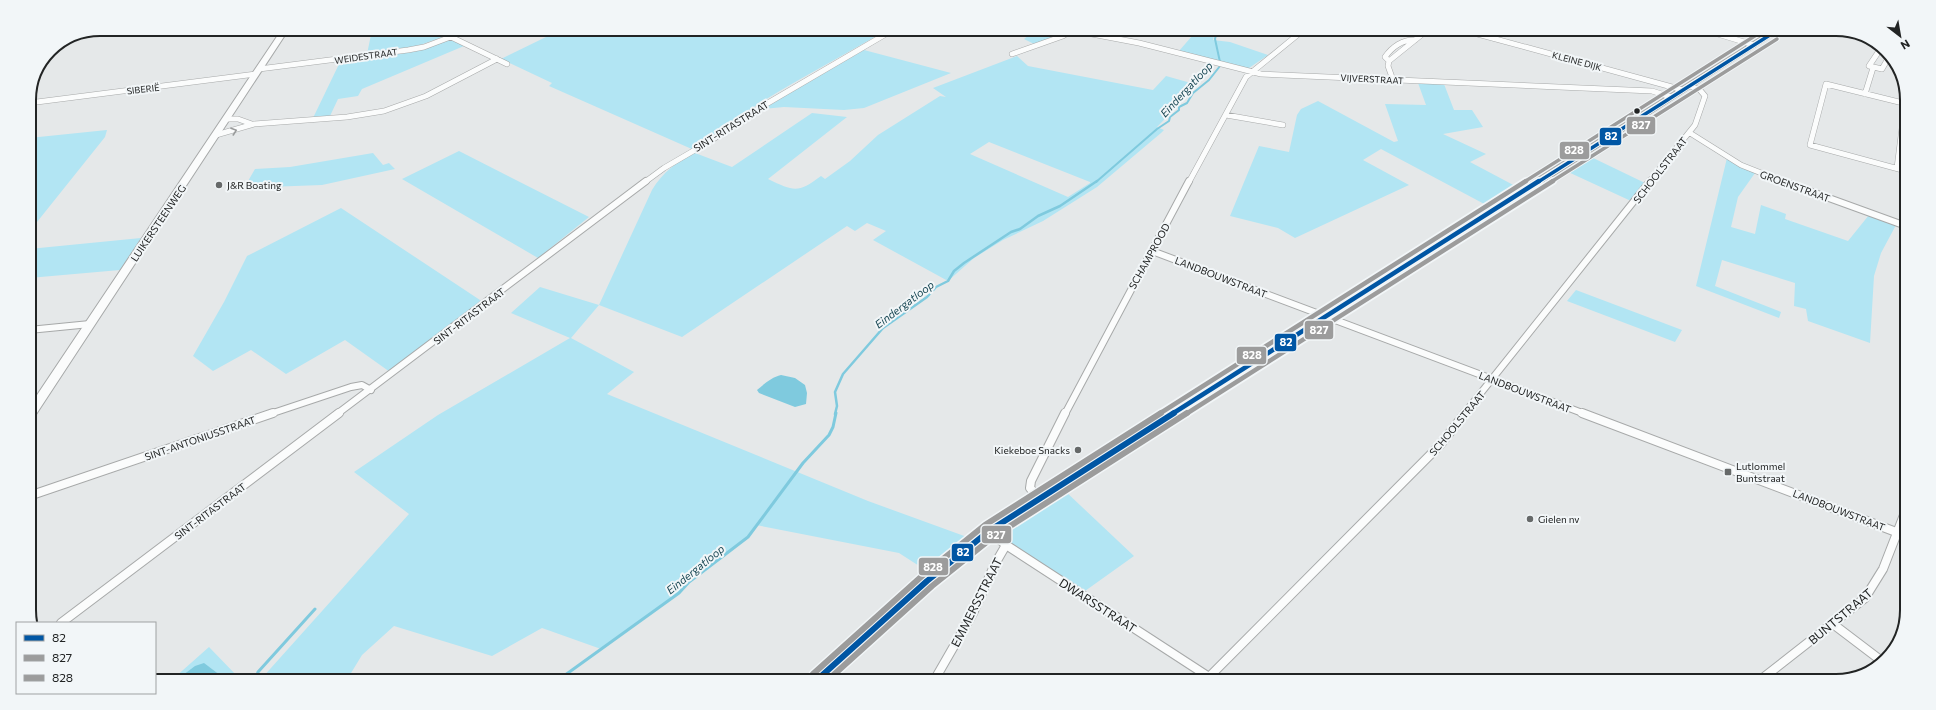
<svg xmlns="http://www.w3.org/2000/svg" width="1936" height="710" viewBox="0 0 1936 710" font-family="Commissioner,sans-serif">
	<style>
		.green { fill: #b2e5f3; fill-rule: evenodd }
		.water { fill: #7fcade }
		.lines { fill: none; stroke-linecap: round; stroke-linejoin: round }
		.stream-far2 { stroke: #7fcade; stroke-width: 2 }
		.stream-far1 { stroke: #7fcade; stroke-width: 2.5 }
		.stream { stroke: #7fcade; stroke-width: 3 }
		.minor-far2-casing { stroke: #a7a9a9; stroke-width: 6 }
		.minor-far1-casing { stroke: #a7a9a9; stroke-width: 8 }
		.minor-casing { stroke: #a7a9a9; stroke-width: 10 }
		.secondary-casing { stroke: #a7a9a9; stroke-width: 2 }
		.minor-far2 { stroke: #fbfcfc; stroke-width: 5 }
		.minor-far1 { stroke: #fbfcfc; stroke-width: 6 }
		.minor { stroke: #fbfcfc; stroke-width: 8 }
		.secondary { fill: #fbfcfc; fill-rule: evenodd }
		.bus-1-far2-casing { stroke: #f2f6f8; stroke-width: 5.5 }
		.bus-1-far1-casing { stroke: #f2f6f8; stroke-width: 8 }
		.bus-1-casing { stroke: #f2f6f8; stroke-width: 9 }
		.bus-2-far2-casing { stroke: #f2f6f8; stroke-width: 5.5 }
		.bus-2-far1-casing { stroke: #f2f6f8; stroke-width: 8 }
		.bus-2-casing { stroke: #f2f6f8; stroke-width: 9 }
		.bus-3-far2-casing { stroke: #f2f6f8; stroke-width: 5.5 }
		.bus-3-far1-casing { stroke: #f2f6f8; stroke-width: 8 }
		.bus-3-casing { stroke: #f2f6f8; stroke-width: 9 }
		.bus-1-far2 { stroke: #0056a4; stroke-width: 3.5 }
		.bus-1-far1 { stroke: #0056a4; stroke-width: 4.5 }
		.bus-1 { stroke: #0056a4; stroke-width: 6 }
		.bus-2-far2 { stroke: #9c9c9c; stroke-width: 3.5 }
		.bus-2-far1 { stroke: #9c9c9c; stroke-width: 4.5 }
		.bus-2 { stroke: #9c9c9c; stroke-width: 6 }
		.bus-3-far2 { stroke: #9c9c9c; stroke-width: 3.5 }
		.bus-3-far1 { stroke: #9c9c9c; stroke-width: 4.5 }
		.bus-3 { stroke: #9c9c9c; stroke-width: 6 }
		.oneway { stroke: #999b9b }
		.bus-dot { fill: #222424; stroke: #f2f6f8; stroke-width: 1.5 }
		.poi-dot { fill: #666969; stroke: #f2f6f8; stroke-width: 1.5 }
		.labels { text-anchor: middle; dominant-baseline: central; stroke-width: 4; stroke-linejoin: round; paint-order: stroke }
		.far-street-label { font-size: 9px; fill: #222424; stroke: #f2f6f8 }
		.street-label { font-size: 10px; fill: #222424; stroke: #f2f6f8 }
		.poi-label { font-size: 10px; fill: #222424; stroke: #f2f6f8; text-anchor: start }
		.water-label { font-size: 11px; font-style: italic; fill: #174652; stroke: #f2f6f8 }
		.near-street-label { font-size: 12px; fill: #222424; stroke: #f2f6f8 }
		.rim { fill: none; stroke: #222424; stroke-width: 2 }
		.line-badge { stroke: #f2f6f8; stroke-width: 1.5 }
		.badge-label { font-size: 11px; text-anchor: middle; font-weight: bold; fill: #fff }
	</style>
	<rect width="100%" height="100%" fill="#e5e8e9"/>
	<path class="green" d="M372,30h91l-46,16 -50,8z
		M489,30l396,1c-64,38 -134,71 -191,119l-145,-64 3,-3 -51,-24 45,-22 -15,-7 -34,4z
		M1034,31h31l1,1 -32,12 -10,-5z
		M1169,31h46l-2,9 17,2 38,13 -19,13h-5l-65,-17 13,-15z
		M449,39l15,7 -102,43 -4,7 -20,3 -8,17 -17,2 27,-56 72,-10z
		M864,50l87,23 -87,35 -20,2 -60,-3 -21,2z
		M1017,56l11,10 125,24 13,-14 32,9 -41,42 7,3 -3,3 -64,54 -54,34 -40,19 -29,18 -26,23 -75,-41 13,-9 -19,-8 -12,8 -8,-5 -165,111 -83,-32 -28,33 63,34 -27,22 261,107 99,36 -40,34 -28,-18 -143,-28c-18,28 -55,43 -77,68l-78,56 -59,-21 -50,28 -98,-30 -32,29 -14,23h-86l147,-164 -55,-42 84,-57 132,-77 -59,-25 29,-26 59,18 53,-115c11,-18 24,-28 43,-37l37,14 80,-54 35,4 -79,62c27,13 30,14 53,-3l4,3 25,-18 28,-26 62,-39 6,1 -13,-9zM989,142l101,40v1l-22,14 -98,-43z
		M1418,83l26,1 10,26h18l11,17 -40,7 43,20 -16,8 49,26 -31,18 -107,-57 -18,11 46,25 -114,53 -17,-10 -48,-12 29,-70 30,6 8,-37 4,-6 17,-8 76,41 4,-1 -13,-37 41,1z
		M107,130l-2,7 -76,95v-94z
		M459,151l130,66 -51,41 -136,-79z
		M373,153l10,12 6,-2 6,6 -73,16 -78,3 11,-19 35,-2z
		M1589,156l56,27 -14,18 -65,-30z
		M1727,158l28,15 -17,24 -7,30 24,7 6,-29 25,9 -1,5 63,22 21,-26 27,10 -15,28 -7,23 -4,67 -62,-22 -2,-12 -12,-3 1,-23 -73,-23 -7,26 66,26 -2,6 -83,-32z
		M341,208l142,94 -93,70 -45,-32 -59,34 -35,-24 -38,21 -20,-15 31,-54 23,-46z
		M141,238l-21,32 -91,8v-29z
		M1576,290l106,40 -7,12 -108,-41z
		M1064,490l70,66 -49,35 -75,-48 -5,-5 -2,-7z
		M209,647l30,31h-15l-15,-11 -26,8 1,3h-10z"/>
	<path class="water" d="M781,375l14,3 10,7 2,8 -1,11 -11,3 -36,-14 -2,-3c7,-6 15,-13 24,-15z
		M204,663l20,15h-40l-1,-3 12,-9z"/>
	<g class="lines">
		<path class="stream-far2" d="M1217,31l-2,8 5,23
			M1096,182l61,-53 12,-8 1,-4 9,-7v-3l8,-4 6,-10 16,-13 11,-14"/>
		<path class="stream-far1" d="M835,414l2,-8 -2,-14 8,-18 40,-46 44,-31 9,-10 12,-6 6,-10 10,-8 47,-31 9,-3 18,-13 22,-10 37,-25"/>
		<path class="stream" d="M256,678l2,-6 57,-63
			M561,678l118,-85 10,-11 59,-45 55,-74 26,-28 4,-8 3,-14"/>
		<defs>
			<path id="minor-far2" d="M1076,31l63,12 122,31 391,17 19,6
				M1470,32l213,58
				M1711,32l43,13
				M451,37l56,27
				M1881,48l-12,18 13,3 8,-14
				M1012,54l51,-18 8,-5
				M1389,61l-4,-4c7,-10 18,-18 30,-17
				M259,69l149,-19 16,-3 45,-17
				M1393,80l-5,-14 1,-5 36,-29
				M1865,94l8,-26
				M29,103l227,-29
				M1226,115l57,10
				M227,119h11l14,5
				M1690,133l51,32 43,17
				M216,135l38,-11 93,-7 37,-6 42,-15 71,-37
				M1897,168l8,-64
				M1906,171l-96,-26 16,-61 81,20
				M645,182l19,-14 48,-28 44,-30 135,-79
				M1189,182l57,-105 55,-45
				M1649,182l46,-57 10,-29 -5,-6 -10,-4"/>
			<path id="minor-far1" d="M1782,181l124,45
				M1152,251l433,163
				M29,330l61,-6
				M270,414l81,-27 11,-2 9,5
				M337,414l309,-233
				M1065,414l124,-233
				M1464,414l186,-233"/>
			<path id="minor" d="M1582,413l322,122
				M29,496l244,-83
				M1039,498l-9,-10 1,-7 34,-68
				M989,531l17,14 203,132
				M61,623l278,-210
				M1833,624l50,38
				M935,679l38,-66 22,-49 11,-19
				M1206,680l235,-236 24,-31
				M1759,681l106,-83 18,-29 21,-54"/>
			<path id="secondary" d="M282,29h7l-256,390 -4,1v-13z
				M1769,32l7,1 -783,501 -62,51 -103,94h-17l2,-4 110,-98 62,-49z"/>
		</defs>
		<use href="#minor-far2" class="minor-far2-casing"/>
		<use href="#minor-far1" class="minor-far1-casing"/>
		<use href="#minor" class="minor-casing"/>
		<use href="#secondary" class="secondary-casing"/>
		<use href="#minor-far2" class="minor-far2"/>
		<use href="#minor-far1" class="minor-far1"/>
		<use href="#minor" class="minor"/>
		<use href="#secondary" class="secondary"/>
		<defs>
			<path id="bus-1-far2" d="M1538,182l235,-149"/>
			<path id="bus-1-far1" d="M1172,414l367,-233"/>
			<path id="bus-1" d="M818,679l109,-98 62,-50 185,-118"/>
			<path id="bus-2-far2" d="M1551,182l226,-143"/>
			<path id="bus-2-far1" d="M1186,414l367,-233"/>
			<path id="bus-2" d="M829,679l103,-93 61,-49 194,-124"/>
			<path id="bus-3-far2" d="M1524,182l237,-150"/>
			<path id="bus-3-far1" d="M1159,414l367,-233"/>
			<path id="bus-3" d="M813,674l109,-98 63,-51 176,-112"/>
		</defs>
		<use href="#bus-1-far2" class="bus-1-far2-casing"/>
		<use href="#bus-1-far1" class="bus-1-far1-casing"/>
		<use href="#bus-1" class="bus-1-casing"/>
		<use href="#bus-2-far2" class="bus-2-far2-casing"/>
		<use href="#bus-2-far1" class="bus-2-far1-casing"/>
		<use href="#bus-2" class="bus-2-casing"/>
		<use href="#bus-3-far2" class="bus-3-far2-casing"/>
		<use href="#bus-3-far1" class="bus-3-far1-casing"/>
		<use href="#bus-3" class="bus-3-casing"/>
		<use href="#bus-1-far2" class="bus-1-far2"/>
		<use href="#bus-1-far1" class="bus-1-far1"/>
		<use href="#bus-1" class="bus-1"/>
		<use href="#bus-2-far2" class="bus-2-far2"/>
		<use href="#bus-2-far1" class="bus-2-far1"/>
		<use href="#bus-2" class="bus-2"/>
		<use href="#bus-3-far2" class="bus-3-far2"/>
		<use href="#bus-3-far1" class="bus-3-far1"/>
		<use href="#bus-3" class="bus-3"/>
	</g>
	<defs><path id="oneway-chevron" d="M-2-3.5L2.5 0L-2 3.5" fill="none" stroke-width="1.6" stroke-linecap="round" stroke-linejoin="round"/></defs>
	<use class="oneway" href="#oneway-chevron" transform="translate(234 131) rotate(-19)"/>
	<circle class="bus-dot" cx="1637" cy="111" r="3.5"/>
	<g class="poi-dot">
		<circle cx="219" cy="185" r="4"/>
		<circle cx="1078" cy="450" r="4"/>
		<rect x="1724" y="468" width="8" height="8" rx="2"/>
		<circle cx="1530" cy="519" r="4"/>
	</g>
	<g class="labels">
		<g class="far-street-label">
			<text transform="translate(366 56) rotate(-8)">WEIDESTRAAT</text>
			<text transform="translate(1577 61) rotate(15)">KLEINE DIJK</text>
			<text transform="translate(1372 79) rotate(3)">VIJVERSTRAAT</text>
			<text transform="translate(143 89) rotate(-7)">SIBERIË</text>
		</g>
		<g class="street-label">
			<text transform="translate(731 126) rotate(-32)">SINT-RITASTRAAT</text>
			<text transform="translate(1660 170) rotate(-52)">SCHOOLSTRAAT</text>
			<text transform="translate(1795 186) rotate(20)">GROENSTRAAT</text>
			<text transform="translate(158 223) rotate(-56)">LUIKERSTEENWEG</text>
			<text transform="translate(1149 256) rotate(-61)">SCHAMPROOD</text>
			<text transform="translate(1221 277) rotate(21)">LANDBOUWSTRAAT</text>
			<text transform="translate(469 316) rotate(-37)">SINT-RITASTRAAT</text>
			<text transform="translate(1525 392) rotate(21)">LANDBOUWSTRAAT</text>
			<text transform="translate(1457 423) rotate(-50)">SCHOOLSTRAAT</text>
			<text transform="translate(200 438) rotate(-19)">SINT-ANTONIUSSTRAAT</text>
			<text transform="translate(1839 510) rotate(21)">LANDBOUWSTRAAT</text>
			<text transform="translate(210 511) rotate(-37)">SINT-RITASTRAAT</text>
		</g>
		<g class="poi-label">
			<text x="227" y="185">J&amp;R Boating</text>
			<text x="1070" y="450" text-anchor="end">Kiekeboe Snacks</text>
			<text x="1736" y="466">Lutlommel<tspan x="1736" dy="12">Buntstraat</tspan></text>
			<text x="1538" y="519">Gielen nv</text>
		</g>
		<g class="water-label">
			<text transform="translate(1186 89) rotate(-47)">Eindergatloop</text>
			<text transform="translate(904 304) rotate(-37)">Eindergatloop</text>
			<text transform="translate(695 569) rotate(-39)">Eindergatloop</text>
		</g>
		<g class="near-street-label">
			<text transform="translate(976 602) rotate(-63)">EMMERSSTRAAT</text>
			<text transform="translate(1098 605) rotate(33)">DWARSSTRAAT</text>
			<text transform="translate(1840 616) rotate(-40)">BUNTSTRAAT</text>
		</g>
	</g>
	<path d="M0 0H1936V710H0ZM100 36H1836A64 64 0 0 1 1900 100V610A64 64 0 0 1 1836 674H100A64 64 0 0 1 36 610V100A64 64 0 0 1 100 36Z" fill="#f2f6f8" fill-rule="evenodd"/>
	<path class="rim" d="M100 36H1836A64 64 0 0 1 1900 100V610A64 64 0 0 1 1836 674H100A64 64 0 0 1 36 610V100A64 64 0 0 1 100 36Z"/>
	<g class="line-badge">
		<rect x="1626" y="116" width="30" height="19" rx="4" fill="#9c9c9c"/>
		<rect x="1599" y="127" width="23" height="19" rx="4" fill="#0056a4"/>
		<rect x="1559" y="141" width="31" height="19" rx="4" fill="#9c9c9c"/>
		<rect x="1304" y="320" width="30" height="20" rx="4" fill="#9c9c9c"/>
		<rect x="1274" y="333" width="23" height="19" rx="4" fill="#0056a4"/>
		<rect x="1236" y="346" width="31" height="19" rx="4" fill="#9c9c9c"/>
		<rect x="981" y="525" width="31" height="19" rx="4" fill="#9c9c9c"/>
		<rect x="951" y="543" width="23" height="19" rx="4" fill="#0056a4"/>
		<rect x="918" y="557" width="31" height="19" rx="4" fill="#9c9c9c"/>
	</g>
	<g class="badge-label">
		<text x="1641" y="129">827</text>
		<text x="1611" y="140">82</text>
		<text x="1574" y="154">828</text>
		<text x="1319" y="334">827</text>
		<text x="1286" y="346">82</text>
		<text x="1252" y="359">828</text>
		<text x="996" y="539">827</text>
		<text x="963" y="556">82</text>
		<text x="933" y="571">828</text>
	</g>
	<rect x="16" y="622" width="140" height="72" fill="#f2f6f8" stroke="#9fa2a3"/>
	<rect x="24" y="635" width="20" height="6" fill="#0056a4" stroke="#9fa2a3"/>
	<text x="52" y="642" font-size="12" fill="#222424">82</text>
	<rect x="24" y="655" width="20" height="6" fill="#9c9c9c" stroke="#9fa2a3"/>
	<text x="52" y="662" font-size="12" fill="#222424">827</text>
	<rect x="24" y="675" width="20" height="6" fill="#9c9c9c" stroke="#9fa2a3"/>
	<text x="52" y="682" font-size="12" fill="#222424">828</text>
	<g transform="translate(1900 36) rotate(149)" stroke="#f2f6f8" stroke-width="3" paint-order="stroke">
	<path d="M0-3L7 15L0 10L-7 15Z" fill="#222424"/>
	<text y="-6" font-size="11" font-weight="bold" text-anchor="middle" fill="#222424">N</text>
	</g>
</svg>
